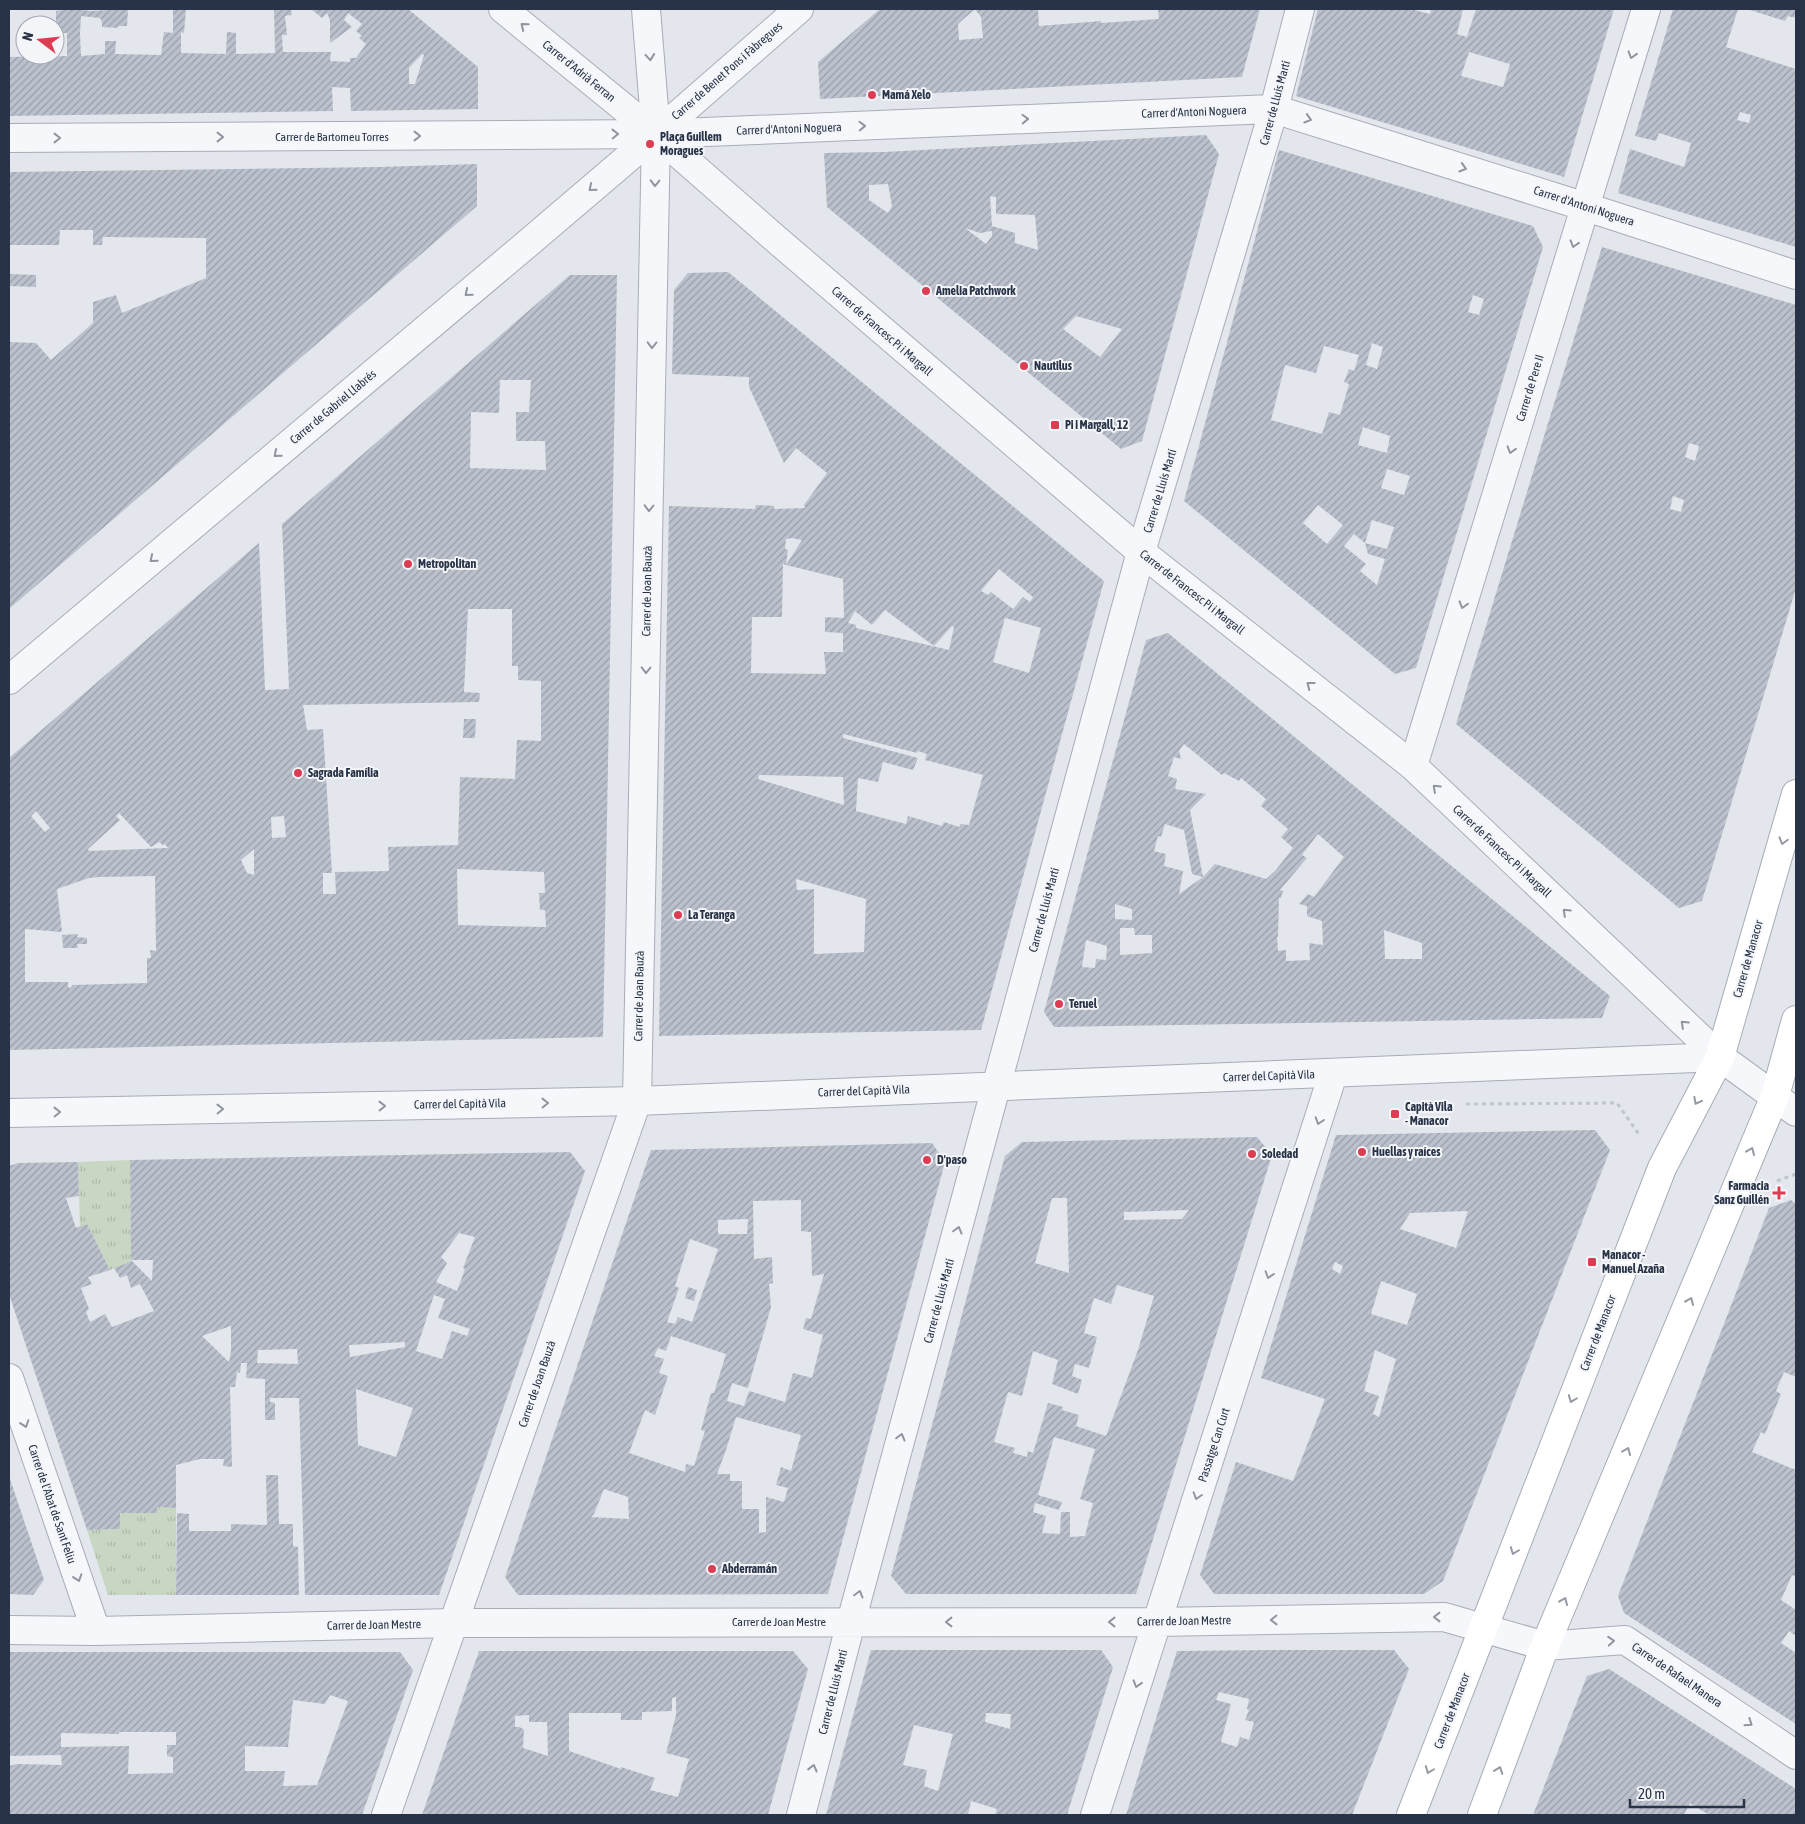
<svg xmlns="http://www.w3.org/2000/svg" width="1805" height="1824" viewBox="0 0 1805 1824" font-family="'Asap Condensed',sans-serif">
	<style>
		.grass { fill: url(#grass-tufts) }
		.building { fill: url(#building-hatch); fill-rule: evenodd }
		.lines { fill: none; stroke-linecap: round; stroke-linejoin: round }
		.minor-casing { stroke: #a7adb7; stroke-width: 30 }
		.tertiary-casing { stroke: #a7adb7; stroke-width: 30 }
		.secondary-casing { stroke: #a7adb7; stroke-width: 30 }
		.path { stroke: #c0c4cb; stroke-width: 3; stroke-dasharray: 4 4; stroke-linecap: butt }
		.minor { stroke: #f6f7fa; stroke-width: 28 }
		.tertiary { stroke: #f6f7fa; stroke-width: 28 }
		.secondary { stroke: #fff; stroke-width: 28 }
		.oneway { stroke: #8f95a0 }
		.oneway2 { stroke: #9499a3 }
		.poi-dot { fill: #dc3d52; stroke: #f3f5f9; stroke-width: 2 }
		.labels { text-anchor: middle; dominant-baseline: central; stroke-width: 4; stroke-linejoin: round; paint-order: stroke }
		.street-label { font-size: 12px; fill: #283347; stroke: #f3f5f9 }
		.poi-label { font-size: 12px; font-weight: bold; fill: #283347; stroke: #f3f5f9; text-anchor: start }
	</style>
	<defs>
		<pattern id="grass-tufts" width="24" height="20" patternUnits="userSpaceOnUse" patternTransform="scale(1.25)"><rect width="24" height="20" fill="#c8d7c3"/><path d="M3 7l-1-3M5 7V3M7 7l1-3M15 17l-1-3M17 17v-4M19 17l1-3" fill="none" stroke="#acb9a9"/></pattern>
		<pattern id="building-hatch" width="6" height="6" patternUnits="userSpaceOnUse" patternTransform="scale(1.25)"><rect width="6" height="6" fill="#bcc2cd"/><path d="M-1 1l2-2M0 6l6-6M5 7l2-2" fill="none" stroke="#999ea8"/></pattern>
	</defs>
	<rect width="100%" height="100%" fill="#e3e6ec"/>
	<path class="grass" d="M130,1160l1,100 -1,2 -20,8 -23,-46 -7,3 -2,-65z
		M157,1507l19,1v87h-68l-21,-65 33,-1v-16h36z"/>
	<path class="building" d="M73,9l18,2 37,-2 -1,17h-9v2l-16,-1v-5l-2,-4 -19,-2 -1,17 1,23 24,-2v-13h11l-1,13 46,1 3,-23 9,1v-24h13l-2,24 -3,-1v21l45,1 1,-22 9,1v21l39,-1 -1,-44h17l1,6 -7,1 2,19h-5l1,17h48l-1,9 20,1v-4h6l10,-14 -7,-6 3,-2 -6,-5 6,-7 -14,-11 -4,7 8,7 -22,16v-23l-3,-7 -5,5 -11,-9h97l70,58v42l-127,2 -1,-23 -18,-1 1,24 -324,5v-59l58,-1v-23h-11v-22zM422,54l2,1 -9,29h-6v-16z
		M880,9h95l-17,15 1,16 24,-2 -2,-21 -6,-8h63l1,17 62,-5v2l58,-4 -1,-10h102l-18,68 -422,22 -2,-37z
		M1318,9h92l20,5 1,-5h32l-6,25 10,3 9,-28h138l-50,168 -268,-81zM1469,52l41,12 -7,23 -42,-11z
		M1673,9h65l-12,38 70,22v178l-178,-54 12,-44 54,18 7,-24 -32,-10 -3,8 -21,-5zM1740,112l11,3 -2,8 -12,-3z
		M1747,9h49v9l-8,-2 -3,5z
		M1206,135l13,19 -77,287 -21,8 -294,-242 -3,-54 60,-1zM888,184l4,22 -4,7 -19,-13v-15zM990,196l6,1v17l39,1 3,35 -23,-7v-10l-23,-7zM965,228l15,5 12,-2v5l-6,8zM1076,316l46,13 -22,28 -37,-28z
		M1279,150l254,76 10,21 -127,421 -21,6 -211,-173zM1473,295l11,4 -5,16 -11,-3zM1372,343l11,4 -6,22 -11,-4zM1324,346l35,9 -5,16 -5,-2 -5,13 5,2 -9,31 -11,-3 -7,22 -51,-14 14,-55 31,8zM1363,427l27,9 -3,17 -29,-8zM1387,469l23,7 -6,19 -23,-7zM1318,505l25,20 -16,19 -24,-21zM1372,520l22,7 -7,22 -22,-6 3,11 17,5 -8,26 -17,-14 6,-7 -22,-18 10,-12 11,9z
		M477,164v42l-468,403v-267l27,1 15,17 42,-37v-21l23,-7 6,18 84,-35v-40l-103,-1 -1,8h-9v-15h-33l-1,15h-50v-73l370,-5z
		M1602,247l194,58v283l-94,313 -23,7 -223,-184zM1689,443l10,3 -4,15 -10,-4zM1673,496l11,4 -3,12 -11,-3z
		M728,272l376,309 -123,449 -322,6 10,-530 86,3 1,-4 18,1v3l31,-1 -1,-3 23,-32 -31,-25 -12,15 -35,-76v-10l-77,-3 2,-84 14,-17zM792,538l10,2 -16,25 57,14 1,39 -19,-1v15l18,1v19h-19l2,22 -75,-1 1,-56h30l1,-53 3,1 2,-15 -3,-1 1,-10zM999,569l34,28 -3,5 -7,-5 -10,12 -22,-17 -3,3 -7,-4zM885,610l49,36 18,-20 2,1 -5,23 -93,-22v-3l-8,-2 7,-12 17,14zM1005,618l36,10 -12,45 -36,-11zM843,734l74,19 1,-2 9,3 -2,6 58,15 -14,50 -8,-1 -2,3 -15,-5 -2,4 -34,-10 -2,8 -50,-13 2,-33 20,4 5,-20 30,8 5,-12 -75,-20zM759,775l84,2 1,28 -86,-26zM796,879l70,20 -2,53 -50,2v-65l-17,1z
		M9,274l27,1v12l-27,-1z
		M570,275h47l-14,762 -594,13v-292l250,-215 6,147 24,-1 -7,-165zM500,380h31l-2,32h-13v29h29l1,29 -76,-2 1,-56 28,1zM468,609h44v57h6v14l23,1v60l-24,-1 -2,39 -55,-2 -2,68 -70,2 1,24 -54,1 1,22h-13v-21h9l-9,-144 -16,1 -4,-25 176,-3 1,-9 -16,-1zM36,811l14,17 -5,4 -14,-16zM119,813l32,34 8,-5 4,3 2,-1 3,4 -79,3 -1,-2 32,-29 -4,-4zM284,816l2,21 -14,1 -1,-21zM254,849v26l-7,-2 -6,-13zM457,869l87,3 1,21h-6l1,17h5l1,17 -88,-2zM155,876l1,75 -6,-1 1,8h-4v25l-75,2 -1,3 -3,-1v-5h-43v-53l37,3 -5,-43 32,-11 10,-1z
		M1168,633l442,363 -8,22 -548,9 -10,-15 102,-372zM1184,744l38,31 2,-2 15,8 2,-3 25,21 -5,7 27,23 -7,8 12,11 -18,23 -9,8 -51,-15 -12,13 -24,17 4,-23 -19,-5 2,-12 -12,-3 4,-15 3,1 4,-13 19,6 8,44 11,3 -13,-67 16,-16 -31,-5 2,-10 -9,-3 6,-19 7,2 -2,-8zM1318,834l26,23 -30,40 -6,-3 -9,10 8,2v10l15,5 1,24 -14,-2 1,17 -24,1v-11l-8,1 -1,-14h1l1,-39h2l2,-7 -3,-1 27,-32 -5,-3zM1115,904l17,5v11l-17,-1zM1120,928h14l1,7h17v18l-32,2zM1384,930l38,13v16h-37zM1086,940l21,6 -1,14 -10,-1 -1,9 -13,-1z
		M464,719h12l-1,19h-12z
		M78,934l-1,3 10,1v6h-10l1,4h-15l-1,-13z
		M1595,1130l15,20 -167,431 -19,13h-210l-14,-19 36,-113 57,19 32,-82 -64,-21 75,-243zM1468,1211l-12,37 -56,-19 10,-16zM1335,1262l8,4 -3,8 -8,-5zM1381,1281l36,13 -10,31 -36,-11zM1375,1350l21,9 -17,58 -6,-3 6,-18 -15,-5z
		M1257,1137l15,18 -136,439h-230l-15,-18 114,-420 17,-14zM1052,1198h15l2,75 -34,-10zM1189,1210l-7,9 -58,1v-8zM1117,1285l37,11 -16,54 -32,86 -30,-10 3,-11 -17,-5 1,-3 -15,-4 -15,50 -5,-2 -1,6 -14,-4 2,-5 -21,-6 14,-50 14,4 11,-45 25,9 -6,24 26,10 4,-14 -10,-4 3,-12 14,4 8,-31 -13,-4 10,-35 17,6zM1054,1437l41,12 -15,50 13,4 -8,33 -15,1v-25h-9l-1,22 -18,-1 4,-17 -13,-4 2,-9 24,7 3,-8 -24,-7z
		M932,1143l13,19 -117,432 -310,1 -13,-18 146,-427zM801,1200v31l10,1 1,44 12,-2 -13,45 -5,-1 -3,11 20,6 -11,43 -19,-5 -8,29 -36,-11 -5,15 -17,-5 5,-18 16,5 23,-81 -2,-23 4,-1 -1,-26 -18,2 -1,-58zM748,1219l-1,15h-29v-14zM690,1239l28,10 -26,73 -14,-5 -3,7 -8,-2 12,-34 -4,-2zM671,1336l55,18 -12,39h-3l-10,37 4,1 -11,35 -8,-2 -1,8 -56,-19 16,-43 10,5 13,-39 -9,-3 5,-14 -10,-3 4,-8 8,3zM736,1417l65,18 -10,36 -10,-4 -5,18 12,3 -4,14 -18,-5v35l-7,1v-24h-17v-28h-12v-7h-13l9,-24zM604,1489l24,8 1,22 -38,-2 3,-3z
		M570,1152l15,19 -146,424h-134l-6,-197h-29v4l5,1v17h-10v-41l-19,-1 1,-15h-6l-1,10 -3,-1 -2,15h-5l2,80 -9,-1 1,-7h-24l-24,6v43l-19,-1v6h-37v16l-33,1 -78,-236v-128l9,-3 60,-1 1,34 -13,2 10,30 11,-4 23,46 -22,7 4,7 -11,4 8,21 -3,3 4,10 15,-8 7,13 42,-16 -14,-27 -9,4 -4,-13 -7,3 -6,-10 16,-6 1,-2 21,21 1,-21h-22l-1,-100zM459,1233l16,4 -12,31 2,1 -8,22 -21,-9 11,-19 -6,-6zM434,1295l11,4 -7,19 32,11 -3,7 -15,-5 -10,28 -26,-8zM231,1326v25l-2,11 -27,-26zM405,1342v5l-55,10 -1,-12zM297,1349l1,15 -41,-1 1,-13zM356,1389l57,19 -17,49 -38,-12z
		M1791,1200l5,4v173l-12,-5 -8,19 5,3 -16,40 -4,-2 -9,20 44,18v107l-4,-2 -11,25 15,10v26l-7,-5 -8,12 15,10v71l-172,-111 -6,-17 151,-388z
		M688,1287l9,3 -3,11 -9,-3z
		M266,1475h12l1,49h14v22l5,1 1,48h-123l1,-82 12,1v17h42v-7l36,1z
		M9,1476l35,104 -11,15 -24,-1z
		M871,1650h230l12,17 -46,148h-72l2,-6 -26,-8 -3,14h-142zM986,1713l25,1 -1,15 -25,-7zM914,1725l39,9 -15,57 -14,-5 3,-16 -24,-5z
		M1276,1650h118l15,19 -57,146h-226l51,-164zM1219,1692l30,7 -2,10 2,1 -4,10 9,2 -5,18 -9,-3 -3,10 -16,-5 10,-38 -15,-4z
		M479,1651h314l15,18 -40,146h-346zM676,1697v18l-10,38 23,6 -11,38 -28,-7 5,-12 -34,-11v2l-52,-18v-38h52v7h21v-8l30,-1v-13zM529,1715v7h18l1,34 -25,-8 1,-18 -4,-3h-5v-11z
		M9,1652h391l13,18 -51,145h-353v-49l8,-2 45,1 -1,-10 -52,1zM330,1695l18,6 -31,84 -34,1 2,-15h-40v-25l43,1 5,-47 32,4zM119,1732h57v13h-9v11l6,1v16l-45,1 1,-28 -68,1v-14l58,1z
		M1609,1669l187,120v26h-87l-19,-12 -6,12h-151l54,-139z"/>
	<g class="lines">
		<defs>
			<path id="minor" d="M9,138l647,-4 618,-25 312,98 210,68
				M1413,766l233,-757
				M9,1378l87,253
				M9,1630l87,1 358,-8 702,-1 288,-5 101,29 80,-6 171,115
				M386,1815l251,-714 19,-967 -10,-125
				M801,1815l50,-193 290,-1070 133,-443 26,-100
				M1095,1815l238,-741"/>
			<path id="tertiary" d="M503,9l153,125 121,106 364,312 272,214 307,291 76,55
				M9,680l518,-436 129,-110 143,-125
				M9,1113l628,-12 1083,-44"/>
			<path id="secondary" d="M1411,1815l251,-647 58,-111 76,-263
				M1482,1815l63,-169 230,-550 21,-76"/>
		</defs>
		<use href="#minor" class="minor-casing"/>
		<use href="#tertiary" class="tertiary-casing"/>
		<use href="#secondary" class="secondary-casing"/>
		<path class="path" d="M1466,1104l151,-1 23,33
			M1777,1181l19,-7"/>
		<use href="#minor" class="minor"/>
		<use href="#tertiary" class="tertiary"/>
		<use href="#secondary" class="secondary"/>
	</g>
	<defs><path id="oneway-chevron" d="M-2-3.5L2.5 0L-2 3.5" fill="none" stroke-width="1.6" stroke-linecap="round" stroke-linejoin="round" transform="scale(1.25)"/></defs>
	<g class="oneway">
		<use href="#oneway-chevron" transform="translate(524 26) rotate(-141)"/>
		<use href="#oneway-chevron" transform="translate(1632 55) rotate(107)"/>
		<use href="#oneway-chevron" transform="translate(650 57) rotate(85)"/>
		<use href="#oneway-chevron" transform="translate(1025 119) rotate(-2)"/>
		<use href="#oneway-chevron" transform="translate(1308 119) rotate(17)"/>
		<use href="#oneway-chevron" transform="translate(862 126) rotate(-2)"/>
		<use href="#oneway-chevron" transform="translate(615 134) rotate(-1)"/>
		<use href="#oneway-chevron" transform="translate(417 136)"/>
		<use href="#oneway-chevron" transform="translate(220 137)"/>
		<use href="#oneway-chevron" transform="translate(57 138)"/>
		<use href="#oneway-chevron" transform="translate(1463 168) rotate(17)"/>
		<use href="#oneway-chevron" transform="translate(655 183) rotate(91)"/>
		<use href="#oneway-chevron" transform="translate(592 188) rotate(140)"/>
		<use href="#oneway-chevron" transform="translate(1574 244) rotate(107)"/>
		<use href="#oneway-chevron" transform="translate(468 293) rotate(140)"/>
		<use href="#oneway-chevron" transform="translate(652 345) rotate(91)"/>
		<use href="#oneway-chevron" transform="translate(1511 450) rotate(107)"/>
		<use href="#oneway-chevron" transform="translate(277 454) rotate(140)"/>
		<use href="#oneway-chevron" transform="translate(649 508) rotate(91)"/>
		<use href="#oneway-chevron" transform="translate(153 559) rotate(140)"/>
		<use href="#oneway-chevron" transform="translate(1463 605) rotate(107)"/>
		<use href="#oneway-chevron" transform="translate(646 670) rotate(91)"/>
		<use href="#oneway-chevron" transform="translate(1310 685) rotate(-142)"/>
		<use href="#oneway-chevron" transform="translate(1436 788) rotate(-137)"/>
		<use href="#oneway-chevron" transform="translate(1566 912) rotate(-137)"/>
		<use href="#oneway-chevron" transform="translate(1684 1024) rotate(-137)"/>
		<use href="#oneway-chevron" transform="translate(545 1103) rotate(-1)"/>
		<use href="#oneway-chevron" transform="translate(382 1106) rotate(-1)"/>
		<use href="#oneway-chevron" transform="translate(220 1109) rotate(-1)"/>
		<use href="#oneway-chevron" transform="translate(57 1112) rotate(-1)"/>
		<use href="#oneway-chevron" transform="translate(1319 1121) rotate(108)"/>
		<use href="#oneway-chevron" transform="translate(958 1230) rotate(-75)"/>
		<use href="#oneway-chevron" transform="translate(1269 1275) rotate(108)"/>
		<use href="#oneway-chevron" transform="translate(25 1424) rotate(71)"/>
		<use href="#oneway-chevron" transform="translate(901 1437) rotate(-75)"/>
		<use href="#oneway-chevron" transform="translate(1197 1496) rotate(108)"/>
		<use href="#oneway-chevron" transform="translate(78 1578) rotate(71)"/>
		<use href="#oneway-chevron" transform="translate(859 1594) rotate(-75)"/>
		<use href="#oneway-chevron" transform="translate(1437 1617) rotate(-180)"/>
		<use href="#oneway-chevron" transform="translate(1274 1620) rotate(179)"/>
		<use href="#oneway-chevron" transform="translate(949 1622) rotate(180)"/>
		<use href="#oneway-chevron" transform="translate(1112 1622) rotate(180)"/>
		<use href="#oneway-chevron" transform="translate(1611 1641) rotate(-4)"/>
		<use href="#oneway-chevron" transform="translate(1137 1684) rotate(107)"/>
		<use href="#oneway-chevron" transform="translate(1749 1723) rotate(34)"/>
		<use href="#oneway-chevron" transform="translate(813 1768) rotate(-76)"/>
	</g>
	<g class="oneway2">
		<use href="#oneway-chevron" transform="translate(1783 841) rotate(106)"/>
		<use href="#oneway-chevron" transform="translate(1697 1101) rotate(118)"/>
		<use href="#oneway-chevron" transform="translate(1751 1151) rotate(-67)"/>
		<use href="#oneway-chevron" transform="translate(1690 1301) rotate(-67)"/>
		<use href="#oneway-chevron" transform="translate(1572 1399) rotate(111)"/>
		<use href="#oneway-chevron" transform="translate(1627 1451) rotate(-67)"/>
		<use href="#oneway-chevron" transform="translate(1514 1551) rotate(111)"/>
		<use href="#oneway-chevron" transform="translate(1564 1601) rotate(-67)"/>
		<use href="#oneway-chevron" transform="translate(1429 1770) rotate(111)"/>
		<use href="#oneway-chevron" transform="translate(1499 1770) rotate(-70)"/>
	</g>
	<g class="poi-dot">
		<circle cx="872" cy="95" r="5"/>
		<circle cx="650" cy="144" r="5"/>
		<circle cx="926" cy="291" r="5"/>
		<circle cx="1024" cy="366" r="5"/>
		<rect x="1050" y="420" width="10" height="10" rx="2.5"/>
		<circle cx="408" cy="564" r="5"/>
		<circle cx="298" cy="773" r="5"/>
		<circle cx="678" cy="915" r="5"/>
		<circle cx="1059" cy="1004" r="5"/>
		<rect x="1390" y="1109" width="10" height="10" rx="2.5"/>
		<circle cx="1362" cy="1152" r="5"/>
		<circle cx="1252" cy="1154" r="5"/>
		<circle cx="927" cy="1160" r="5"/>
		<path d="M1776.5 1185.5h5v5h5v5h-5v5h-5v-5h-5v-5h5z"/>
		<rect x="1587" y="1257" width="10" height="10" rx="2.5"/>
		<circle cx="712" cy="1569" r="5"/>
	</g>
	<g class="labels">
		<g class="street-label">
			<text transform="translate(579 71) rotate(39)">Carrer d'Adrià Ferran</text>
			<text transform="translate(727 71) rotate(-41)">Carrer de Benet Pons i Fàbregues</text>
			<text transform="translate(1275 103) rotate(-75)">Carrer de Lluís Martí</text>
			<text transform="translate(1194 112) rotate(-2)">Carrer d'Antoni Noguera</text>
			<text transform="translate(789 129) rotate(-2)">Carrer d'Antoni Noguera</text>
			<text x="332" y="137">Carrer de Bartomeu Torres</text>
			<text transform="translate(1584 206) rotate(18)">Carrer d'Antoni Noguera</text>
			<text transform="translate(882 331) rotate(41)">Carrer de Francesc Pi i Margall</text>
			<text transform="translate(1530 388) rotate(-73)">Carrer de Pere II</text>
			<text transform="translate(333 407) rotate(-40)">Carrer de Gabriel Llabrés</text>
			<text transform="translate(1160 491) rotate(-73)">Carrer de Lluís Martí</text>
			<text transform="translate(647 591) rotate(-89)">Carrer de Joan Bauzà</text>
			<text transform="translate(1192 592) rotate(38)">Carrer de Francesc Pi i Margall</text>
			<text transform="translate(1502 851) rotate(43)">Carrer de Francesc Pi i Margall</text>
			<text transform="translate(1044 910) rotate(-75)">Carrer de Lluís Martí</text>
			<text transform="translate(1748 959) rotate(-74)">Carrer de Manacor</text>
			<text transform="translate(639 996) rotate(-89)">Carrer de Joan Bauzà</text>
			<text transform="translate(1269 1076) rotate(-2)">Carrer del Capità Vila</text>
			<text transform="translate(864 1091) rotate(-2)">Carrer del Capità Vila</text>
			<text transform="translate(460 1104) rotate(-1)">Carrer del Capità Vila</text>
			<text transform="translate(939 1301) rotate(-75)">Carrer de Lluís Martí</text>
			<text transform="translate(1598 1333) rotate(-69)">Carrer de Manacor</text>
			<text transform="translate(537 1384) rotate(-71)">Carrer de Joan Bauzà</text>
			<text transform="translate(1214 1445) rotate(-72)">Passatge Can Curt</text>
			<text transform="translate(52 1504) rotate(71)">Carrer de l'Abat de Sant Feliu</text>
			<text transform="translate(1184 1621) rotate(-1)">Carrer de Joan Mestre</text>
			<text x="779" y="1622">Carrer de Joan Mestre</text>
			<text transform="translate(374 1625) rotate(-1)">Carrer de Joan Mestre</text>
			<text transform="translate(1677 1675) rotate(34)">Carrer de Rafael Manera</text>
			<text transform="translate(833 1692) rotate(-76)">Carrer de Lluís Martí</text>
			<text transform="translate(1452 1711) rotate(-69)">Carrer de Manacor</text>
		</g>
		<g class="poi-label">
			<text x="882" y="95">Mamá Xelo</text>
			<text x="660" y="137">Plaça Guillem<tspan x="660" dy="14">Moragues</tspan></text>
			<text x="936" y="291">Amelia Patchwork</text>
			<text x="1034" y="366">Nautilus</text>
			<text x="1065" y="425">Pi i Margall, 12</text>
			<text x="418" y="564">Metropolitan</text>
			<text x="308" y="773">Sagrada Família</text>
			<text x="688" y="915">La Teranga</text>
			<text x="1069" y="1004">Teruel</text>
			<text x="1405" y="1107">Capità Vila<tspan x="1405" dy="14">- Manacor</tspan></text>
			<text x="1372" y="1152">Huellas y raíces</text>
			<text x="1262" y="1154">Soledad</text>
			<text x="937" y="1160">D'paso</text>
			<text x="1769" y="1186" text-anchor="end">Farmacia<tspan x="1769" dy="14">Sanz Guillén</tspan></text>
			<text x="1602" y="1255">Manacor -<tspan x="1602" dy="14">Manuel Azaña</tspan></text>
			<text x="722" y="1569">Abderramán</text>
		</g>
	</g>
	<rect width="1805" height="1824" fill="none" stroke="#283347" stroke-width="20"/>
	<g transform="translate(40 40) rotate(286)"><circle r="24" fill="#f3f5f9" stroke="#a2a7b2"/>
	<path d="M0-4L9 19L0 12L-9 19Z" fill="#dc3d52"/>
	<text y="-8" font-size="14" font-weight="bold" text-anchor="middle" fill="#283347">N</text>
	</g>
	<path d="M1630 1799v8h114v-8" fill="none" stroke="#283347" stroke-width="2.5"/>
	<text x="1638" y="1799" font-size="15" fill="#283347" stroke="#f3f5f9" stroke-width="4" paint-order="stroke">20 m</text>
</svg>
